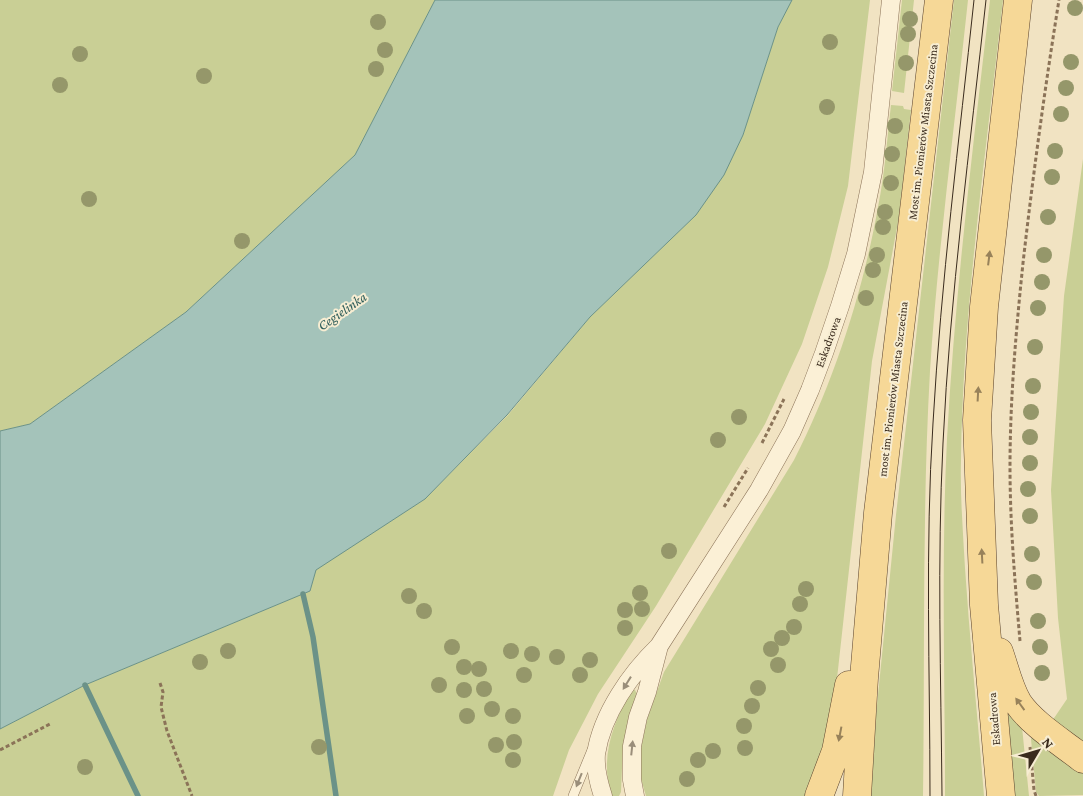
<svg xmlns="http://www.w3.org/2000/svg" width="1083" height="796" viewBox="0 0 1083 796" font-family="'Crimson Pro',serif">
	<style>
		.green { fill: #c9cf95 }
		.water { fill: #a4c3ba; stroke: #6b9288 }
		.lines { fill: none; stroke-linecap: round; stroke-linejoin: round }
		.stream { stroke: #6b9288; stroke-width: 5.5 }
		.service-casing { stroke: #8b7358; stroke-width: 10 }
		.minor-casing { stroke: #8b7358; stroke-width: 19 }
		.primary-casing { stroke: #59412c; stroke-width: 29 }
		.path { stroke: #8b7358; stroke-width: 3; stroke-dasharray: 4 2.5; stroke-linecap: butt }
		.service { stroke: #fbf0d6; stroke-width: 9 }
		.minor { stroke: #fbf0d6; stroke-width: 18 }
		.primary { stroke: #f6d897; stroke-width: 28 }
		.tram { stroke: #3a2b1d; stroke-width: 1 }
		.tree { fill: #95976a }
		.oneway { fill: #98825a }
		.oneway2 { fill: #9a8e7a }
		.labels { text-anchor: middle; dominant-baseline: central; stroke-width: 4; stroke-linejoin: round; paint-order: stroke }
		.street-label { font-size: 12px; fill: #3a2b1d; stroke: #f7edd2 }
		.water-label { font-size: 14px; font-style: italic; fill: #2b5b58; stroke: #f7edd2 }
	</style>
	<rect width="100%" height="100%" fill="#f1e3c2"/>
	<path class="green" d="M0,0h435l-80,155 -169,157 -156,112 -30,7z
		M791,0h79l-22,186 -20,81 -26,77 -37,80 -109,182 -58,88 -29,56 -16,46h-553v-67l85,-44 225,-94 5,-21 110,-71 83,-84 82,-98 106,-102 47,-80 35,-108z
		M902,0h12l-10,93 -12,-2z
		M954,0h14c-13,124 -30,247 -38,371 -8,141 -5,283 -7,425h-52l5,-81 20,-200z
		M990,0h13c-17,153 -40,306 -42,460 -1,36 2,72 4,108 5,76 13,152 19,228h-39c0,-119 -4,-238 2,-357 8,-147 26,-293 43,-439z
		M891,105l12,1 1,3 7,1 -12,107 -27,144 -39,354 -25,81h-162l-5,-17 -2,-21 8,-39 17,-47 130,-212c39,-76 69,-168 84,-253 7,-34 9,-68 13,-102z
		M1083,159v591l-33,-26 17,-25 -9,-81 -7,-128 13,-194z
		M633,690h2l2,4 -14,50 -2,48 -2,4h-7c-13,-37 1,-72 18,-104z
		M1006,707l16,20 7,69h-15z
		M1036,730l47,41v24l-44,1 -3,-4 -5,-53z"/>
	<path class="water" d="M435,0h357l-14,27 -35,108 -19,40 -28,40 -106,102 -83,98 -82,84 -109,71 -6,21 -225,94 -85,44v-298l30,-7 156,-112 169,-157z"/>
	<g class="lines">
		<path class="stream" d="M303,594l10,43 23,159
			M85,685l53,111"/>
		<defs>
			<path id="service" d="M573,796l19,-46"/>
			<path id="minor" d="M603,796c-4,-12 -8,-29 -7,-42 6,-40 35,-81 63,-108l100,-156 33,-59 18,-41 14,-37 16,-47 16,-52 17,-82 18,-172
				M635,796l-3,-16v-34l6,-29 9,-25 12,-46"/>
			<path id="primary" d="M999,652c6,17 10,36 19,51 14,21 45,40 65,56
				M819,796l17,-45 13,-66
				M857,796l7,-118 14,-165 61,-513
				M1001,796l-17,-191 -7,-185 7,-113 34,-307"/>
		</defs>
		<use href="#service" class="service-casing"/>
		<use href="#minor" class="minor-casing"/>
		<use href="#primary" class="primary-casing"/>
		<path class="path" d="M762,443l22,-44
			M724,507l24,-39
			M1020,641c-5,-58 -10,-116 -10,-174 0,-68 6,-136 13,-204 10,-88 22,-176 36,-263
			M160,683l3,9 -2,15 6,24 25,65
			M1030,747l4,43 2,6
			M0,750l50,-26"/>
		<use href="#service" class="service"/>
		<use href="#minor" class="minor"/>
		<use href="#primary" class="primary"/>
		<path class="tram" d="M930,796c0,-124 -5,-249 3,-373 8,-141 26,-282 41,-423
			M942,796c-1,-118 -5,-235 1,-353 7,-148 27,-296 43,-443"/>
	</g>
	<g class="tree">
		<circle cx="1075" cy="8" r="8"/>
		<circle cx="910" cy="19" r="8"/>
		<circle cx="378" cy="22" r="8"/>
		<circle cx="908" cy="34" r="8"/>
		<circle cx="830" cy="42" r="8"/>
		<circle cx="385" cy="50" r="8"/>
		<circle cx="80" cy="54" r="8"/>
		<circle cx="1071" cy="62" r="8"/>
		<circle cx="906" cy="63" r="8"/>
		<circle cx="376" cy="69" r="8"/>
		<circle cx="204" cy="76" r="8"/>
		<circle cx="60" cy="85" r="8"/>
		<circle cx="1066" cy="88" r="8"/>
		<circle cx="827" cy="107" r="8"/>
		<circle cx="1061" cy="114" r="8"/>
		<circle cx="895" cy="126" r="8"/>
		<circle cx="1055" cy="151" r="8"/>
		<circle cx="892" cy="154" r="8"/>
		<circle cx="1052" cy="177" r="8"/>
		<circle cx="891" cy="183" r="8"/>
		<circle cx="89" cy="199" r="8"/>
		<circle cx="885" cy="212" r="8"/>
		<circle cx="1048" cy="217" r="8"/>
		<circle cx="883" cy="227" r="8"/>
		<circle cx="242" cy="241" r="8"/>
		<circle cx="877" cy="255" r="8"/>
		<circle cx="1044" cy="255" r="8"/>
		<circle cx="873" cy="270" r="8"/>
		<circle cx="1042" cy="282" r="8"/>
		<circle cx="866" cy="298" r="8"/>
		<circle cx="1038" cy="308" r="8"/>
		<circle cx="1035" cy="347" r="8"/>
		<circle cx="1033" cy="386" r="8"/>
		<circle cx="1031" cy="412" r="8"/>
		<circle cx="739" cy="417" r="8"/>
		<circle cx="1030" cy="437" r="8"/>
		<circle cx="718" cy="440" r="8"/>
		<circle cx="1030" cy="463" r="8"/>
		<circle cx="1028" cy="489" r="8"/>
		<circle cx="1030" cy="516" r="8"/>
		<circle cx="669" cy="551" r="8"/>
		<circle cx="1032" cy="554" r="8"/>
		<circle cx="1034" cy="582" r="8"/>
		<circle cx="806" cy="589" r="8"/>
		<circle cx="640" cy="593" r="8"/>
		<circle cx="409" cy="596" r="8"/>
		<circle cx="800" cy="604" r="8"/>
		<circle cx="642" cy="609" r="8"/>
		<circle cx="625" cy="610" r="8"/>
		<circle cx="424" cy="611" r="8"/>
		<circle cx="1038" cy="621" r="8"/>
		<circle cx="794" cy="627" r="8"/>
		<circle cx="625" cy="628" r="8"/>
		<circle cx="782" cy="638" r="8"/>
		<circle cx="452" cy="647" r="8"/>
		<circle cx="1040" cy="647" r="8"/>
		<circle cx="771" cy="649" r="8"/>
		<circle cx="228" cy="651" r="8"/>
		<circle cx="511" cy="651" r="8"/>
		<circle cx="532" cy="654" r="8"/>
		<circle cx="557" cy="657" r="8"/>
		<circle cx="590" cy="660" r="8"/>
		<circle cx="200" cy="662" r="8"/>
		<circle cx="778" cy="665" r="8"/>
		<circle cx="464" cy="667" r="8"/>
		<circle cx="479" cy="669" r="8"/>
		<circle cx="1042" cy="673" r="8"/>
		<circle cx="524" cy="675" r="8"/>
		<circle cx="580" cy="675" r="8"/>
		<circle cx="439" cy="685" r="8"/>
		<circle cx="758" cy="688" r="8"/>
		<circle cx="484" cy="689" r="8"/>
		<circle cx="464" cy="690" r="8"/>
		<circle cx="752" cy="706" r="8"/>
		<circle cx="492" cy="709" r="8"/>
		<circle cx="467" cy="716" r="8"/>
		<circle cx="513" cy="716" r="8"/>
		<circle cx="744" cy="726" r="8"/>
		<circle cx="514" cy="742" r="8"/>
		<circle cx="496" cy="745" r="8"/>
		<circle cx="319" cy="747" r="8"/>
		<circle cx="745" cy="748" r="8"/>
		<circle cx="713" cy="751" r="8"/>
		<circle cx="513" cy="760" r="8"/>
		<circle cx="698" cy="760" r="8"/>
		<circle cx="85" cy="767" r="8"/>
		<circle cx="687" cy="779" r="8"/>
	</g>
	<defs><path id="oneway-solid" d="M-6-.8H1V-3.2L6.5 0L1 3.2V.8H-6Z" transform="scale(1.25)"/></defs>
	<g class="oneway">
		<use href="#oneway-solid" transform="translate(989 258) rotate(-83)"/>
		<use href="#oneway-solid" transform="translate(978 394) rotate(-87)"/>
		<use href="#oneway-solid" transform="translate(982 556) rotate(-93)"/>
		<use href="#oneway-solid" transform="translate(1020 704) rotate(-126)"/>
		<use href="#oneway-solid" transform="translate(840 734) rotate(101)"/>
	</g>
	<g class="oneway2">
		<use href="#oneway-solid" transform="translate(627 683) rotate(122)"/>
		<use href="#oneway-solid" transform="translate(632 748) rotate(-84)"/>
		<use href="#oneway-solid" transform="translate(579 780) rotate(112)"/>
	</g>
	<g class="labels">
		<g class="street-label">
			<text transform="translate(923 132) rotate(-83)">Most im. Pionierów Miasta Szczecina</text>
			<text transform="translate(828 342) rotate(-70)">Eskadrowa</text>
			<text transform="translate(893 389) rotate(-83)">most im. Pionierów Miasta Szczecina</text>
			<text transform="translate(994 719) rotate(-95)">Eskadrowa</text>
		</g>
		<g class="water-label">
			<text transform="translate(342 311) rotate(-35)">Cegielinka</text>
		</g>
	</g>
	<g transform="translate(1038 751) rotate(52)" stroke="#f7edd2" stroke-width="4" paint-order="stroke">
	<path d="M0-4L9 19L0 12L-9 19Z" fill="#3a2b1d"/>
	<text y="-8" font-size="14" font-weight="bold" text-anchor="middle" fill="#3a2b1d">N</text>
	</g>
</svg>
